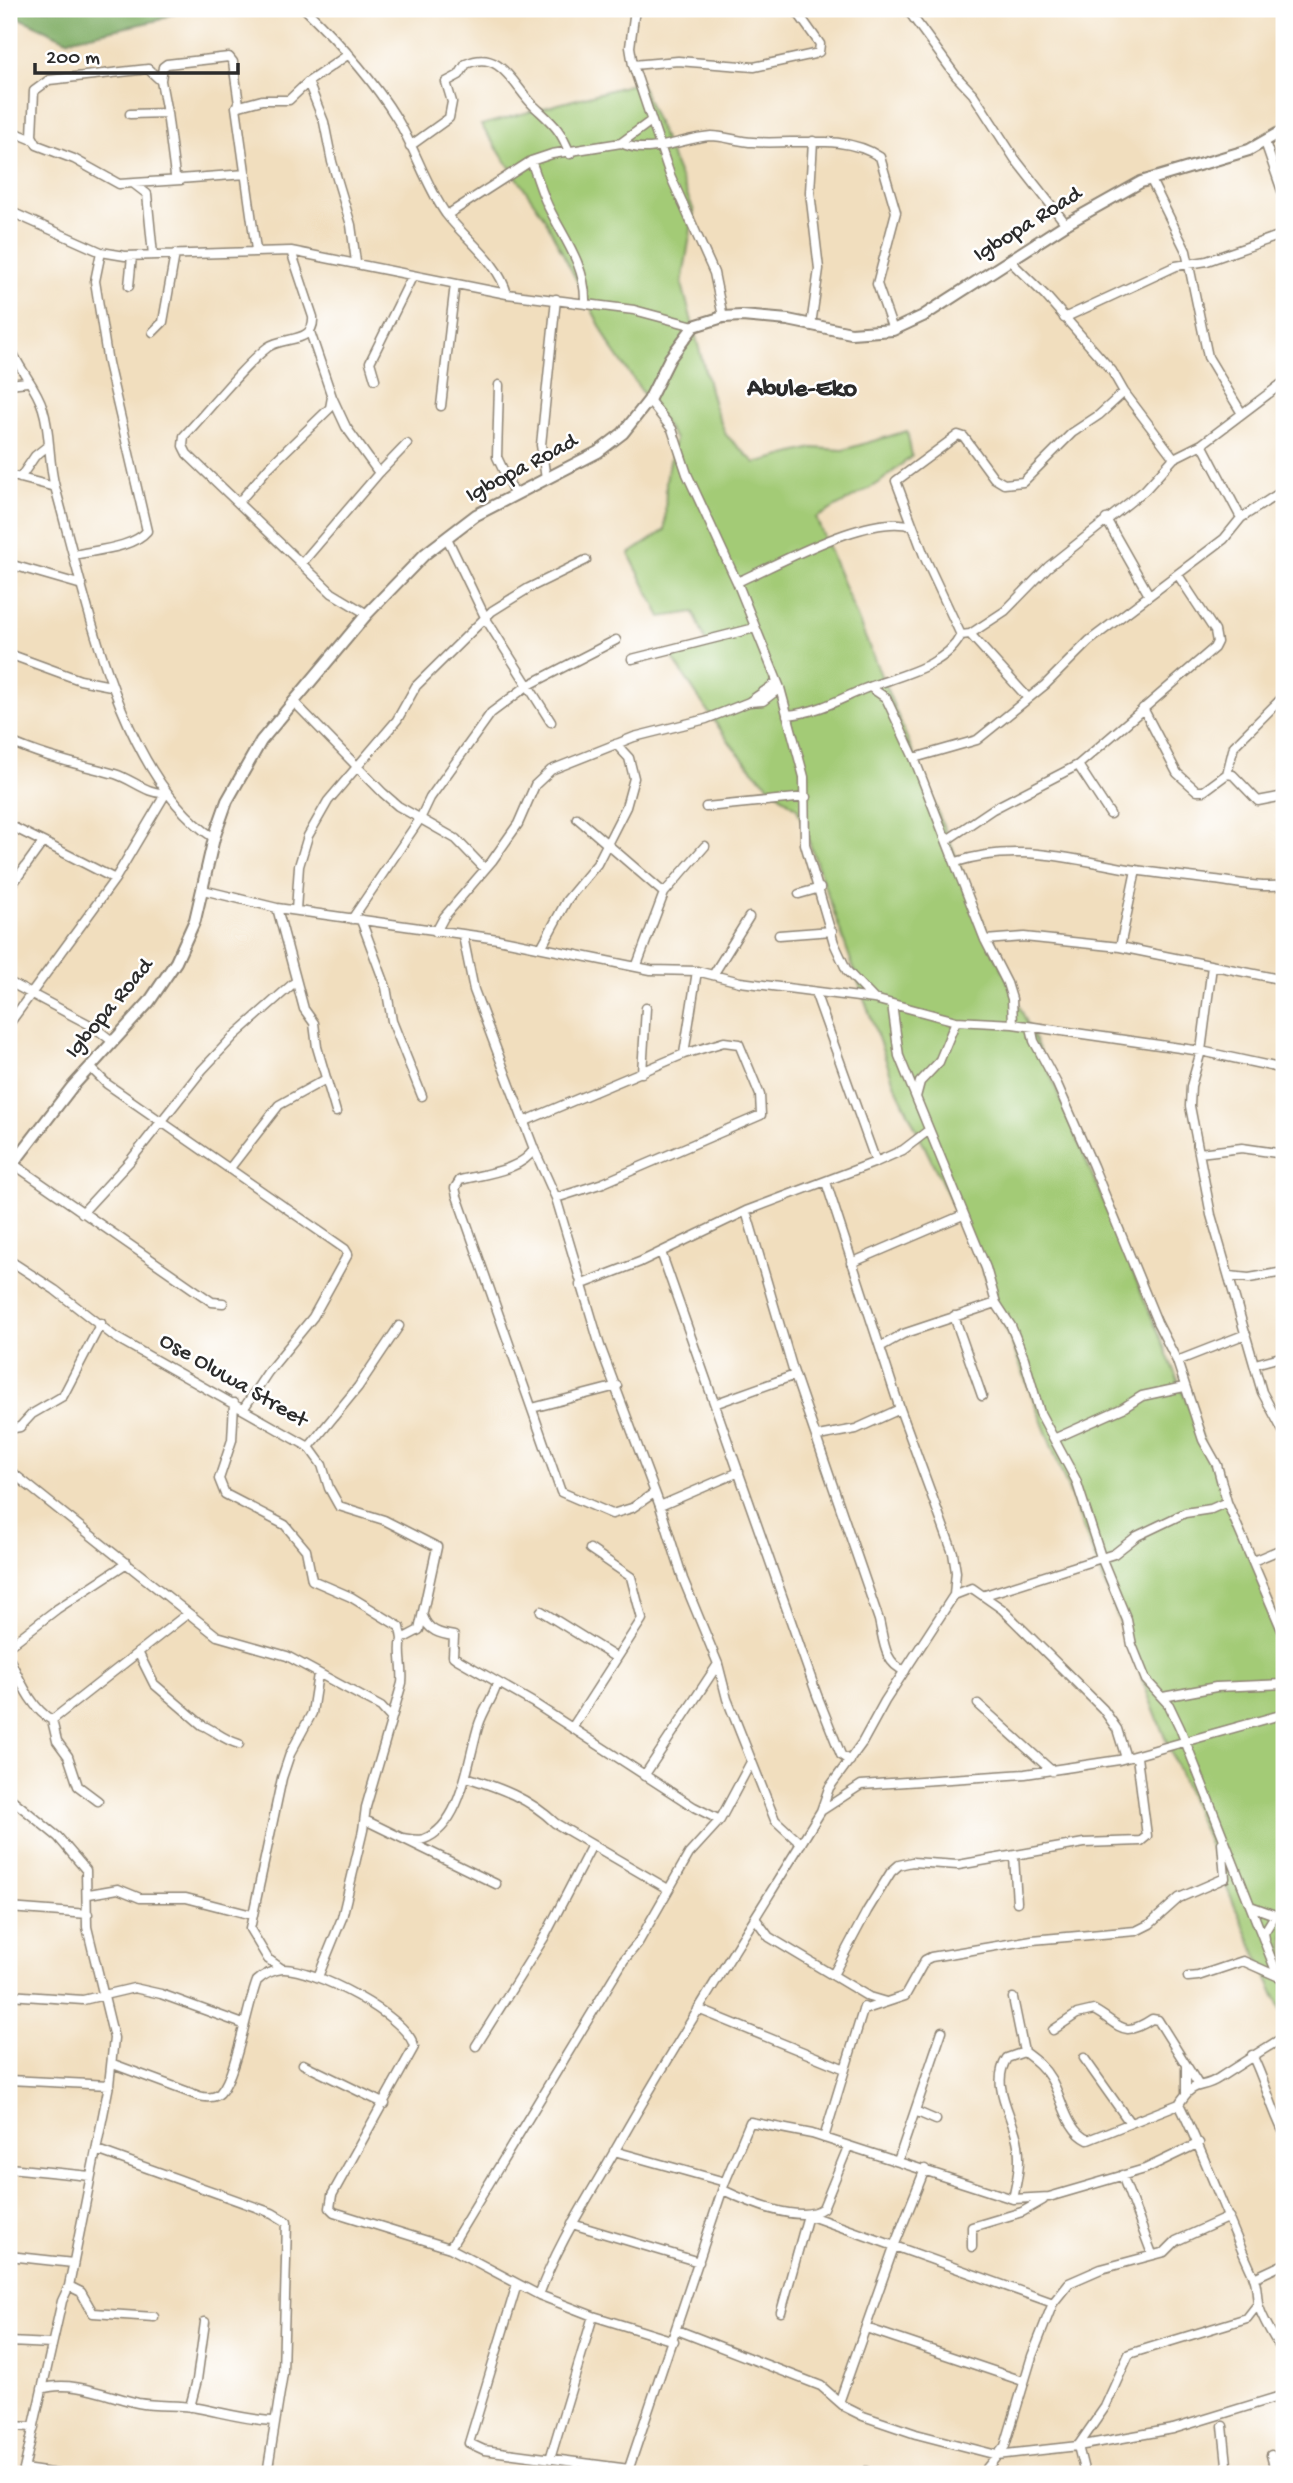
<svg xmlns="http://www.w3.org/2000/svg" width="1293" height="2483" viewBox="0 0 1293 2483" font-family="'Gochi Hand',sans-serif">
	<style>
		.green { fill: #a3cb76; stroke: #677b50; stroke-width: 2 }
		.forest { fill: #82af67; stroke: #566d49; stroke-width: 2 }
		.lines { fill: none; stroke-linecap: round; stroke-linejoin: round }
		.minor-casing { stroke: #8e8474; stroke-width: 11 }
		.tertiary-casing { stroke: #8e8474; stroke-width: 14 }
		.minor { stroke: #fff; stroke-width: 8 }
		.tertiary { stroke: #fff; stroke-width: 10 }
		.labels { text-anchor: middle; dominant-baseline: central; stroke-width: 5; stroke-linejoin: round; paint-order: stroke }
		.street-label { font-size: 23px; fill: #2b2b2b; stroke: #fff }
		.quarter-label { font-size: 26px; font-weight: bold; fill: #2b2b2b; stroke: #fff }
	</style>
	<rect width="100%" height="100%" fill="#fff"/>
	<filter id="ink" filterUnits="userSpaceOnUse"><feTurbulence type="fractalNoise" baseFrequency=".0143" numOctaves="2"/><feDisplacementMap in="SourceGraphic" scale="14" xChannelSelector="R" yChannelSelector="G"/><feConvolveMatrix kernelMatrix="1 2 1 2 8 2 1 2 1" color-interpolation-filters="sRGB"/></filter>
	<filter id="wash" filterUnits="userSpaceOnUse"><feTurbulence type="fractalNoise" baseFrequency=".00686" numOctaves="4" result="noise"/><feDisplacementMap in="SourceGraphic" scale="28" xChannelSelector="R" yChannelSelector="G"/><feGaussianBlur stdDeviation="1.57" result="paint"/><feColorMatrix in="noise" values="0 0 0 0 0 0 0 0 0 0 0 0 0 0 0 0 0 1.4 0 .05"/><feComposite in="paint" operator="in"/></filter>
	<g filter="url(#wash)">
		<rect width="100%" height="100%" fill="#f1debe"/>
		<path class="green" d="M640,82l54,129 -12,73 32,121 12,30 29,28 58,-15 30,2 64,-19 5,25 -33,27 -63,35 183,443 49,108 236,565v382l-52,-116 -73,-177 -181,-466 -84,-174 -97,-275c-58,-40 -87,-94 -125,-151l35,-12 -13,-33 -33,5 -32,-63 36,-24 1,-50 9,-41 -64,-92 -67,-130 -63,-92z"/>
		<path class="forest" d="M9,9h173l-23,11 -92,20 -58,-27z"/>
	</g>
	<g filter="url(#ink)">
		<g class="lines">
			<defs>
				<path id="minor" d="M305,9c34,33 67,69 92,110 19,31 28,65 49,95 20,26 52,47 61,80
					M635,9l-5,38 3,18 37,110 44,98 9,44
					M907,9l49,67 17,18 42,65 51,65
					M633,65l45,-4 76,6 60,-13 5,-2 1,-8 -25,-35
					M161,80l2,-13 4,-3 62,-7 4,5 6,42
					M308,82l16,40 8,40 19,63 5,37
					M167,113l-6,-32 -13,-12 -99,11 -15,11 -2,45 5,9 37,14 45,25 62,-4
					M130,114l37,-1 8,63 4,3 67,-5
					M9,130l24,10
					M1265,142l19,55
					M621,143c29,14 60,-5 90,-7 14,0 28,6 42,6 42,3 90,-9 127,15l16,55 -19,72 16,46
					M410,146l39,-28 3,-16 -6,-20 13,-7 7,-11c35,-16 48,23 68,42 19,18 26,22 36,48
					M531,161c7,17 11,35 20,51 15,29 35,56 34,90
					M1150,178l36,73 22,106 33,55
					M134,184l13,10 6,61
					M9,211l92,41 24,4 166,-5 216,43 127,16 60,16
					M447,215l84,-54 21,-7 69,-11 30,-22
					M256,250l-20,-143 26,-7h27l19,-18 41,-28
					M291,251l22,66c2,27 -29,19 -45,30 -26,20 -60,64 -84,89l-1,10 4,8 145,139 35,21
					M1010,261l36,35 66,75 12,21 50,66
					M129,286l3,-30
					M1064,318l112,-52 31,-5 77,-27
					M811,325l8,-56 -9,-77 3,-51
					M153,332l10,-10 12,-68
					M310,332l22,65
					M9,344c8,24 27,41 34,65 8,25 5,53 12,78 30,105 63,288 159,351
					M375,379l-5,-17 43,-87
					M9,384l18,-2
					M499,385l-2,72 18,38
					M649,400l23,29 15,45 50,108 43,106 24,89 1,67 29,99 13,28 27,28
					M441,406l14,-122
					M1202,444l39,74
					M9,475l46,12
					M20,478l15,-22 14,-11
					M546,479l-5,-34 15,-146
					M239,502l30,-35 61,-59 2,-11 14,30 33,46 28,-29
					M1106,519l43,76
					M447,538l39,81 65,103
					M74,555c21,-5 59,-7 73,-24l-39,-168 -13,-82 6,-29
					M302,563l77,-90
					M9,564l73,21
					M737,582c42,-18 132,-70 175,-56
					M970,634l58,64
					M961,635l-36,-77 -29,-77 62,-46 6,2 30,41 10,6 19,-2 49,-49 27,-18 25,-23
					M961,635l9,-1 35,-23 43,-44 97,-77 29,-32 28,-14 82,-62
					M9,654l71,26 31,6
					M632,659l123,-31
					M870,687l16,11 28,60 71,182 22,43 5,16 1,25
					M293,701l90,92 15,13 58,33 29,30
					M749,702l14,-1 17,-13
					M1143,708l34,65 20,18h7l23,-17 7,-28 50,-50
					M787,715c29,-2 51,-15 77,-26 31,-13 81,-21 97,-54
					M9,741c34,16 69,23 106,33 17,5 33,21 51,19
					M914,758l63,-18 68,-55 44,-44 135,-102 17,-21 43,-28
					M1078,765l32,49
					M1227,774l6,1 25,26 26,-5
					M706,807l100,-10
					M577,818l87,75 -27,72
					M9,825l34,17
					M947,840l46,-31 85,-44 136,-117 3,-6 -2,-11 -37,-56
					M956,862c62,-20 118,-2 179,8 27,4 53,7 80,10 23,3 46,8 69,5
					M9,889l34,-47 72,37 51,-86
					M203,890l74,18 221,31 153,31 46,1 43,11 134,17 82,22 57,3 188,27 83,18
					M664,893l41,-47
					M799,894l21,-6
					M277,908l27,101 10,14 3,24 19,65
					M296,910l3,-44 9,-30 20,-35 69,-81 19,-34 76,-75 37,-23 57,-28
					M352,919l68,-100 10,-21 61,-85 36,-27 89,-46
					M361,920l25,67 6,34 30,75
					M436,932l8,-15 48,-56 26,-37 17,-39 16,-15 83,-33 72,-18 43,-17 27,-19
					M779,935l53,-4
					M463,936l11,54 60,159 22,49 44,148 60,160 23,73 35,85 9,35 48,121 26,24
					M985,940l39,-3 96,10 164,33
					M542,946l25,-46 30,-36 29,-57 8,-29 -5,-20 -13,-14
					M1120,947l16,-77
					M1212,966l-11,85 -10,35 -1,20 21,109 51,177 22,41
					M713,975l36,-58
					M9,982l85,45 18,14
					M892,1004l7,52 87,212 10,35 15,23 13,32 16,55 36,67 25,77 26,63 5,25 14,35 23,25 11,23 96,243 8,11
					M9,1024l106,-145
					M1031,1027l3,14 23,43 36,82 64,156 20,39 26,79 14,25 10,37 57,133
					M90,1067l17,17 238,165 3,5 -35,63 -45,55 -24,36
					M642,1073l4,-65
					M916,1097l4,-15 19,-20 17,-41
					M523,1122l161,-68 13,-83
					M534,1149c-13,22 -51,25 -74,31l-5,8 2,8 104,296 51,22 20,-6 22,-15
					M1199,1153l43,-5 42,6
					M876,1162l27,-12 26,-20
					M12,1163l200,139 11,1
					M230,1168l49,-63 47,-26
					M826,1182l74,227 53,144 3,19 -2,23
					M556,1198l47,-15 158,-68 -1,-20 -21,-51 -15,-2 -40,12
					M746,1211l47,159 86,250c5,21 5,43 26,51
					M82,1213l48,-52 72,-91 32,-34 62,-55
					M661,1252l156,443 24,60 9,6
					M9,1260l46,30 60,47 194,110 13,18 7,23 10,18 45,14 53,27 -18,83 -17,9c-4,14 2,29 0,44l-36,124 -3,23 -21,88 -24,59
					M851,1263l112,-48
					M1229,1276l20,2 35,-6
					M580,1285l60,-23 106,-51 130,-49 -61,-170
					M954,1316l28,80
					M880,1347l23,-13 93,-31
					M1177,1361l69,-27
					M1255,1364l29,-8
					M234,1403l-2,37 -13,39 6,15 60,31 21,25 6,30 39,17 49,30 2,12
					M717,1403l78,-28
					M532,1408l85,-22
					M9,1429l11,-2 12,-13 31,-18 38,-73
					M818,1436l38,-7 44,-20
					M1056,1438l67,-30 19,-12 42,-9
					M309,1447l49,-60 41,-61
					M9,1470l208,166 70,20 94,51 10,11
					M660,1506l79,-34
					M1253,1561l31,-13
					M985,1595l129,-41 23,-18 48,-23 26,-4 16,-7
					M541,1611l74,46
					M423,1616c5,15 17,18 31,20l-1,20 4,3 75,43 162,105 26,13
					M9,1646l48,-37 70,-46
					M139,1654l15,30 48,41c14,6 20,14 37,19
					M9,1658c10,20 23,52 43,62l5,21 11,15 10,30 20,15
					M1163,1697l53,-10 68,-3
					M978,1704l74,67
					M52,1720l135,-106
					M572,1728l70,-109 -11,-42 -41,-28
					M644,1776l74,-112
					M466,1777c34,11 63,21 89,46l113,66
					M9,1797l49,40 28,33 1,57 27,111 -5,47 -40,201 -7,15 -39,173
					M821,1811l40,-26 164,-11 94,-14 165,-46
					M365,1820l131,64
					M403,1838c6,1 15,3 21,1 39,-14 44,-82 55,-115 5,-15 13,-24 18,-40
					M1014,1857l3,45
					M89,1894l29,-5 22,9h46l66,17
					M1253,1907l22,8
					M9,1908l79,6
					M755,1918l14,19 100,60 17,5
					M1265,1939l-1,-6 11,-18 9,-3
					M282,1969l-14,-10 -18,-30 32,-151 8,-24 22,-41 6,-39
					M834,1973l33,-62 24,-39 8,-7 13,-3 46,3 126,-22 57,-2 6,-5 -10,-79
					M1188,1977l10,-1 45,-15 34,15
					M9,1995l74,5 51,-12 27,6 82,30
					M1013,1998l11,54c11,8 20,15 27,27 12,20 15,51 37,61l91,-36c16,-26 21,-13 40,-26 22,-14 43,-28 65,-41
					M698,2009l147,60
					M863,2010l42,-14 20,-36 6,-3 101,-17 104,-9 14,-7 29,-26 46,-20 -3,-35
					M1053,2030l24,-16 17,-4c27,15 28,29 58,9l6,1 40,64
					M476,2046l69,-110 47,-91
					M1252,2055c13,26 19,53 32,78
					M1084,2058l46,65
					M113,2064l86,32c7,2 16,2 21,-3 16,-17 27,-87 37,-112 6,-6 16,-11 25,-12 30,-2 127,48 132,78l-82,148 -2,13 4,4 116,36 89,47 54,21 81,25
					M303,2064l82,40
					M9,2080l100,5
					M1186,2092v-26
					M1179,2104c28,56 48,115 74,171 5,10 3,22 6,32 6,18 16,31 25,47
					M915,2111l21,9
					M824,2138l40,-131
					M97,2150l175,63 15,9 -4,151 -16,101
					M614,2151l111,31
					M898,2161l44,-130
					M9,2168l81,8
					M1122,2175l30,79
					M723,2190c23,11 78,35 100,18l25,-61
					M1013,2199c4,-18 8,-36 5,-54 -4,-29 -29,-59 -11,-87l17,-6
					M572,2224l127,38
					M972,2247v-20l50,-15 21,-12
					M450,2248l174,-288 14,-17 51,-89 31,-34 31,-58
					M9,2256l64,7
					M1254,2278l30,-14
					M517,2284l-48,159 15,7 145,19
					M69,2286l12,6 12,21 61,4
					M539,2295c18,-50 48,-95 74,-141 66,-117 138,-229 208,-343l8,-23 33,-45 23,-42 69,-106 18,-7 30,21 101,100 14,20 9,29
					M781,2312l27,-97 245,88
					M866,2328l157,53
					M677,2330l144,56 24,21 18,9 53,18 81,21 81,-9 95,-17 111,-34
					M9,2342l43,2
					M42,2389c29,-10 68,8 96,14 21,4 40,1 60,5 26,5 49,12 76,13
					M840,2400l55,-156 30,-75
					M190,2407l7,-27 8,-58
					M9,2426l25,1
					M1223,2426l5,48
					M1271,2455l5,19
					M550,2459l43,-143
					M24,2469l34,5
					M866,2471l1,3
					M627,2474l98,-292 25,-60 62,12 201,65 36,-2 96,-28 54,-26
					M982,2474l23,-28 27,-90 21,-53 16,-20 32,-14 64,-17 11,-11 53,-24
					M1085,2474l-7,-28 27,-39 24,-53 118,-36 11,-14"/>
				<path id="tertiary" d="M9,1169l63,-82 77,-85 27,-40 19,-42 19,-82 13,-37 34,-60 106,-127 58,-60 51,-39 122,-63 25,-19 26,-33 21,-42 24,-32 29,-9 19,-1 46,4 63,13 42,-3 30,-14 143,-92 75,-42 108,-32 35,-20"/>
			</defs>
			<use href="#minor" class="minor-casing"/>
			<use href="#tertiary" class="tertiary-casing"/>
			<use href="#minor" class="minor"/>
			<use href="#tertiary" class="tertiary"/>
		</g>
	</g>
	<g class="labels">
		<g class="street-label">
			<text transform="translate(1028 225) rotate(-32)">Igbopa Road</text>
			<text transform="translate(522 469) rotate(-28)">Igbopa Road</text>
			<text transform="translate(110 1009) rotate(-50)">Igbopa Road</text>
			<text transform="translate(233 1381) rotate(30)">Ose Oluwa Street</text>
		</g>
		<g class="quarter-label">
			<text x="802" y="390">Abule-Eko</text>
		</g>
	</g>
	<rect width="1293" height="2483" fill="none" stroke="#fff" stroke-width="35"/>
	<path d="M35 63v10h203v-10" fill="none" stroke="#2b2b2b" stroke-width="3.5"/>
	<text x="46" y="63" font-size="21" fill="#2b2b2b" stroke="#ffffff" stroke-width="5" paint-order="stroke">200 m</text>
</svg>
